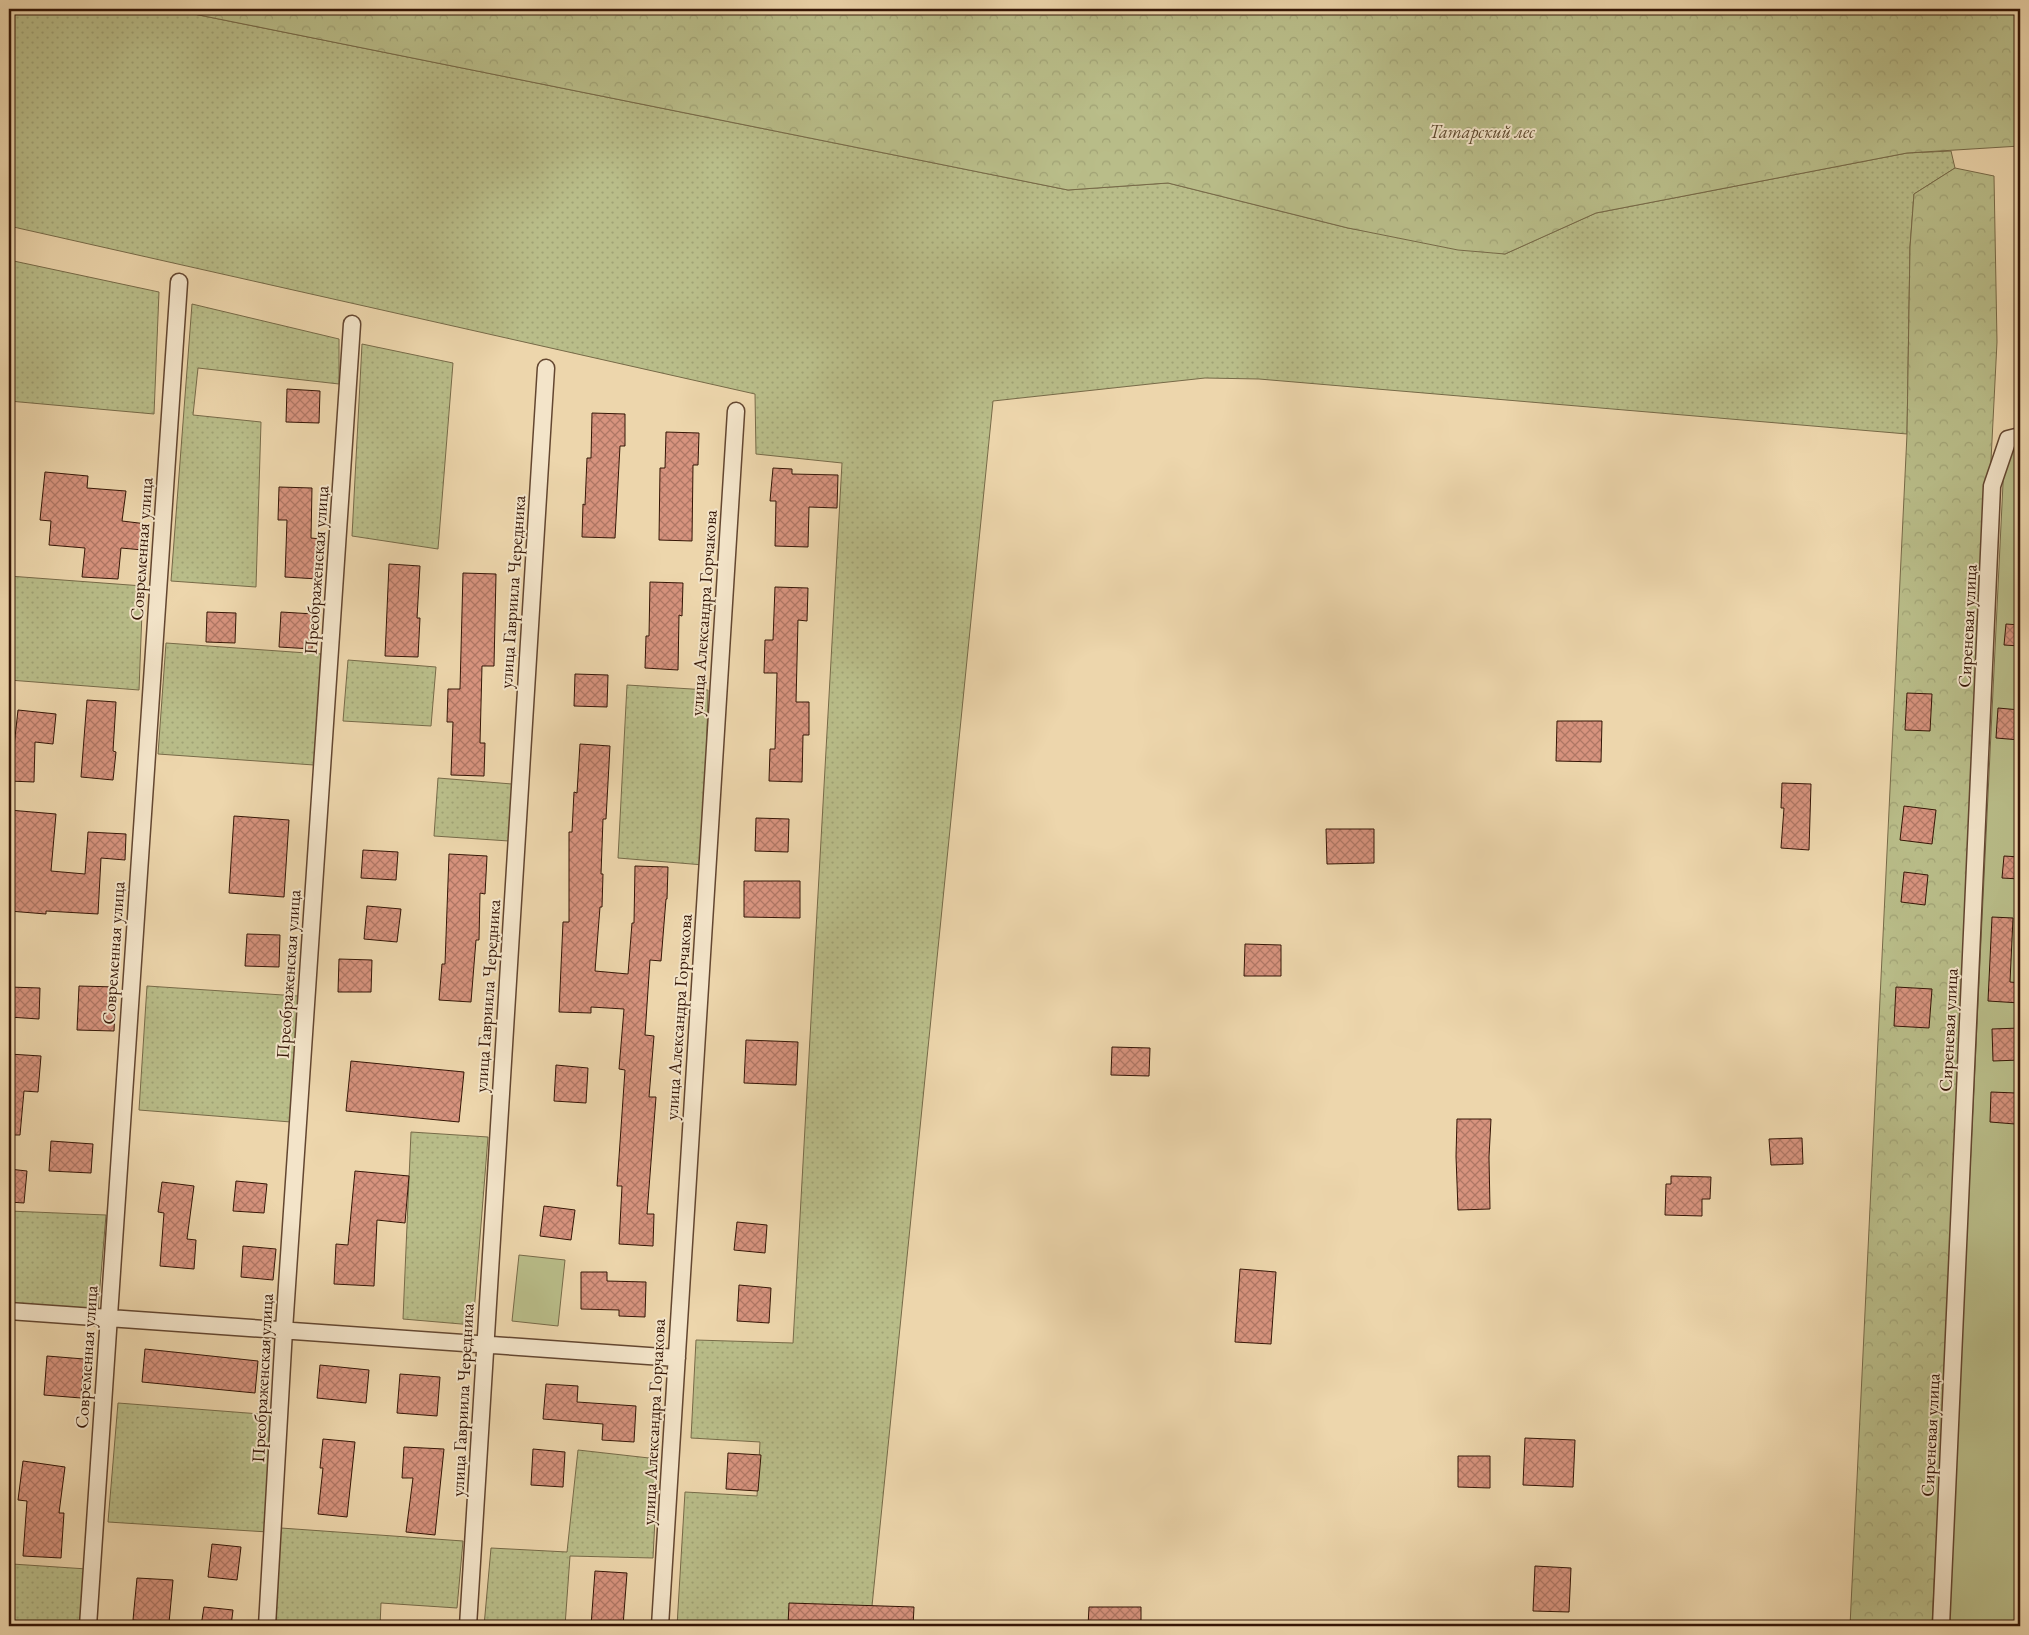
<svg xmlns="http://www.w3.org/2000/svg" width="2029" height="1635" viewBox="0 0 2029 1635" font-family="'EB Garamond',serif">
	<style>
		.grass { fill: url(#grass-dots); stroke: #776a48 }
		.forest { fill: url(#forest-crowns); stroke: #776a48 }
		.green { fill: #b9bd89; stroke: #776a48 }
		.building { fill: url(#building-cross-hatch); stroke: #351606 }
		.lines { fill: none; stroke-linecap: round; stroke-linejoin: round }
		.street-casing { stroke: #634630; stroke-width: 19 }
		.street { stroke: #f3e4c9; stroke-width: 16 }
		.labels { text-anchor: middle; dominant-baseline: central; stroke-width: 4; stroke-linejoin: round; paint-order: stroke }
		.park-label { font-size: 18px; font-style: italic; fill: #5d482d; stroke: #f3e4c9 }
		.street-label { font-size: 18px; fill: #351606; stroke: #f3e4c9 }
	</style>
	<defs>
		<pattern id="grass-dots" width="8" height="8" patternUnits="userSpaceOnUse" patternTransform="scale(1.25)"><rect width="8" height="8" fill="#b9bd89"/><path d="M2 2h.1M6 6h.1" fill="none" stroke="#a0a275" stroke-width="1.8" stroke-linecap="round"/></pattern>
		<pattern id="forest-crowns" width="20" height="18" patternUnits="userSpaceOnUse" patternTransform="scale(1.25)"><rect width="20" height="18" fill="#b9bd89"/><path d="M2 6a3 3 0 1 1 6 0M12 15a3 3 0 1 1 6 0" fill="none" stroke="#a0a275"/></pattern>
		<pattern id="building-cross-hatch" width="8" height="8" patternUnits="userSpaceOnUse" patternTransform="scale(1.25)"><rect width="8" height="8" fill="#d7937e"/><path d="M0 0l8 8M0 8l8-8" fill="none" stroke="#af7765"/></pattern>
	</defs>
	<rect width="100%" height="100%" fill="#edd6ac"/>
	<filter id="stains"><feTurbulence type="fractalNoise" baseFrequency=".004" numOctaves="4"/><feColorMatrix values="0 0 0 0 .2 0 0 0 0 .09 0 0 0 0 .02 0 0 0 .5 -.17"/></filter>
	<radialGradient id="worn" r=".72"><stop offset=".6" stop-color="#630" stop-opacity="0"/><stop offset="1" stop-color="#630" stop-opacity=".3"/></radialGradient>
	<path class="grass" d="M9,9h160l899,181 100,-7 180,45 157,26 91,-41 311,-60 44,-2 4,17 -41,26 -4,53 -3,187 -648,-55 -54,-1 -212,23 -123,1225h-193l8,-134 72,4 3,-54 -69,-4 5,-98 97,3 49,-880 -86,-9 -1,-60 -746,-168z
		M9,260l150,32 -5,122 -145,-13z
		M192,304l147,35v45l-141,-16 -5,47 68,7 -5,165 -85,-6z
		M362,344l91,19 -15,186 -86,-13z
		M9,576l134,10 -4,104 -130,-10z
		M166,643l155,11 -7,111 -156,-11z
		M348,660l88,7 -5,59 -88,-5z
		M627,685l81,5 -4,175 -86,-7z
		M438,778l74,6 -3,57 -75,-5z
		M147,986l151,10 -7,126 -152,-12z
		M411,1132l77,5 -15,188 -70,-6z
		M9,1211l97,4 -8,95 -89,-6z
		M118,1403l155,12 -5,117 -160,-10z
		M578,1450l80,9 -5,99 -83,-2 -5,70h-81l7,-78 76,4z
		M281,1528l182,13 -6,67 -76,-5 -1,23h-105z
		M12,1564l75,5 -5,57 -73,-5z"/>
	<path class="forest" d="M169,9h1851v137l-113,7 -311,60 -91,41 -47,-4 -110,-22 -180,-45 -100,7z
		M1955,168l39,8 3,166 -65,1284h-82l57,-1192 3,-187 4,-53z"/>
	<path class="green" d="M2005,442l15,1v1183h-72z
		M519,1255l46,5 -7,66 -46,-5z"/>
	<path class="building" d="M287,389l33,2 -1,32 -33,-1z
		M592,413l33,1v32h-5l-5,92 -33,-1 1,-33 2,1 2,-47h4z
		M666,432l33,1 -1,32h-5l-1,76 -33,-1 1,-72h5z
		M773,468l19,1v5l46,1 -1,33 -28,-1 -1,40 -33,-1 1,-45h-6z
		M45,472l43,4 -1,12 39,3 -4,30 25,3 -4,26 -22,-2 -3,31 -36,-2 3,-29 -36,-3 2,-24 -11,-1z
		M279,487l33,1 -1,50 9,1 -2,40 -33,-2 2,-57h-9z
		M389,564l31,2 -3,52h3l-2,39 -33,-1z
		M463,573l33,1 -2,92h-12l-2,77h5l-1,33 -33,-1 2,-53h-6l1,-33h12z
		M650,582l33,1 -1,33 -3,-1 -1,55 -33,-2 1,-32h3z
		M775,587l33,1 -1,33 -9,-1 -2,82h13v33h-6l-1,47 -33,-1 1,-32h5l2,-76h-13l1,-33h8z
		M207,612l29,1 -1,30 -29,-1z
		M281,612l33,2 -2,35 -33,-2z
		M2006,624l14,1v21l-16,-1z
		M575,674l33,1 -1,32 -33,-1z
		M1907,693l25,1 -2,37 -25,-1z
		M87,700l29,2 -3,49 3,1 -3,28 -32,-3z
		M1998,708l22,2v30l-24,-2z
		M18,710l38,4 -3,30 -18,-2 -1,40 -25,-1v-25h4z
		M1557,721h45l-1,41 -45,-1z
		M580,744l30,2 -4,73h-3l-2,55h2l-1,33h-2l-5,64 33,3 4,-51h2l1,-57 33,1 -1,32h-1l-5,62 -11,-1 -5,75 9,1 -5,61h7l-9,117h7l-1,32 -34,-2 3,-58h-5l8,-116 -6,-1 5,-60 -33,-2v6l-32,-1 4,-90h6v-90h3l2,-40 3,1z
		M1782,783l29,1 -2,66 -28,-2 3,-40h-3z
		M1904,806l32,4 -4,34 -32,-4z
		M9,810l47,4 -5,57 34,3 3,-42 38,2 -1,26 -24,-2 -3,56 -52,-3v3l-37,-3 5,-69h-5z
		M234,816l55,4 -5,77 -55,-4z
		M756,818l33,1 -1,33 -33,-1z
		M1326,829h48v34l-47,1z
		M363,850l35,2 -2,28 -35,-2z
		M449,854l38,2 -2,38 -5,-1 -1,47h-3l-5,62 -32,-2 3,-36h3z
		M2004,856l16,1v22l-18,-1z
		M1904,872l24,3 -3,30 -24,-3z
		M744,881h56v37l-56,-1z
		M367,906l34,3 -4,33 -33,-3z
		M1992,917l21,1 -3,64 10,1v20l-32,-2z
		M247,934l33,1 -1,32 -34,-1z
		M1245,944l36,1v31h-37z
		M339,959l33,1 -1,32h-33z
		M79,986l37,1 -2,44 -37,-1z
		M9,987l31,1 -1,31 -30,-2z
		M1896,987l36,2 -3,39 -35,-2z
		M2020,1028v32l-27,1 -1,-32z
		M746,1040l52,2 -2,43 -52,-2z
		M1112,1047l38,1 -1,28 -38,-1z
		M9,1054l32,2 -3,36 -14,-1 -4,44h-11z
		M351,1061l113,11 -5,50 -113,-11z
		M556,1065l32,3 -2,35 -32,-2z
		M1991,1092l25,1 -1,31 -25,-2z
		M1457,1119h34l-2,38 1,52 -32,1 -2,-54z
		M1802,1138l1,26 -32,1 -2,-26z
		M51,1141l42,3 -2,29 -42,-2z
		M9,1169l18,2 -3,32 -15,-1z
		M355,1171l54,5 -4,47 -28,-3 -3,66 -40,-2 2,-40 12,1z
		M1671,1176l40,1 -1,22h-8v17l-37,-1 1,-31h5z
		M236,1181l31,3 -3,29 -31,-2z
		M162,1182l32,4 -7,53 9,1 -2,29 -34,-3 4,-53 -6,-1z
		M544,1206l31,4 -4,30 -31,-4z
		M737,1222l30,3 -2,28 -31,-3z
		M243,1246l33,3 -3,31 -32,-3z
		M1240,1269l36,3 -5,72 -36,-2z
		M581,1272h26v9l39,1 -1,35 -26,-1v-6l-38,-1z
		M739,1285l32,3 -2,35 -32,-2z
		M145,1349l113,12 -3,32 -113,-11z
		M47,1356l37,3 -3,39 -37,-3z
		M320,1365l49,5 -3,33 -49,-5z
		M400,1374l40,3 -3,39 -40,-3z
		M546,1384l32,2 -1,16 59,4 -2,36 -32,-2 1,-16 -60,-5z
		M1525,1438l50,2 -2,47 -50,-2z
		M323,1439l32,3 -8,75 -29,-3 5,-46h-3z
		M404,1447l40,2 -9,86 -29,-3 7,-54h-11z
		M533,1449l32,3 -2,35 -32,-2z
		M728,1453l33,2 -3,36 -32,-2z
		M1458,1456h32v32l-32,-1z
		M23,1461l42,6 -6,46h5l-3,45 -38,-2 4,-55 -9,-1z
		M212,1544l29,3 -4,33 -29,-3z
		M1535,1566l36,2 -2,44 -36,-1z
		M595,1571l32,2 -4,53h-32z
		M137,1578l36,2 -4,43 -36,-3z
		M789,1603l125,4 -1,19h-125z
		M204,1607l29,3 -2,16h-30z
		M1089,1607h52v19h-53z"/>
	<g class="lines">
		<defs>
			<path id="street" d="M9,1311l668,47
				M88,1626l91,-1344
				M267,1626l17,-296 68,-1006
				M468,1626l78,-1258
				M660,1626l76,-1215
				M1941,1626l51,-1140 16,-47 12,-3"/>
		</defs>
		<use href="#street" class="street-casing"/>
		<use href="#street" class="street"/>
	</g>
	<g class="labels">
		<g class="park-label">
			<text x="1482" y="131">Татарский лес</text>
		</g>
		<g class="street-label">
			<text transform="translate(141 549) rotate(-86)">Современная улица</text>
			<text transform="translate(316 570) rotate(-86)">Преображенская улица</text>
			<text transform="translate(512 592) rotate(-86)">улица Гавриила Чередника</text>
			<text transform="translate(703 613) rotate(-86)">улица Александра Горчакова</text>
			<text transform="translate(1967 626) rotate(-87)">Сиреневая улица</text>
			<text transform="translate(113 953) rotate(-86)">Современная улица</text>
			<text transform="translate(288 974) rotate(-86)">Преображенская улица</text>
			<text transform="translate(487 996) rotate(-86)">улица Гавриила Чередника</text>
			<text transform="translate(678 1017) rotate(-86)">улица Александра Горчакова</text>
			<text transform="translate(1948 1030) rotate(-87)">Сиреневая улица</text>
			<text transform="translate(86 1357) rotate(-86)">Современная улица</text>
			<text transform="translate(262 1378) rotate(-87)">Преображенская улица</text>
			<text transform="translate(462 1400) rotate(-87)">улица Гавриила Чередника</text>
			<text transform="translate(653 1422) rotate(-87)">улица Александра Горчакова</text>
			<text transform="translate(1930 1435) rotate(-87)">Сиреневая улица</text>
		</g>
	</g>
	<rect width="2029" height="1635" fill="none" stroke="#edd6ac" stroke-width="30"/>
	<rect x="10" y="10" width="2009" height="1615" fill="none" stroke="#351606" stroke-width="2.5"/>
	<rect x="15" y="15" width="1999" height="1605" fill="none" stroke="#351606"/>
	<rect width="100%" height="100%" filter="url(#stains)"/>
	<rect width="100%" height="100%" fill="url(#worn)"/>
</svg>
